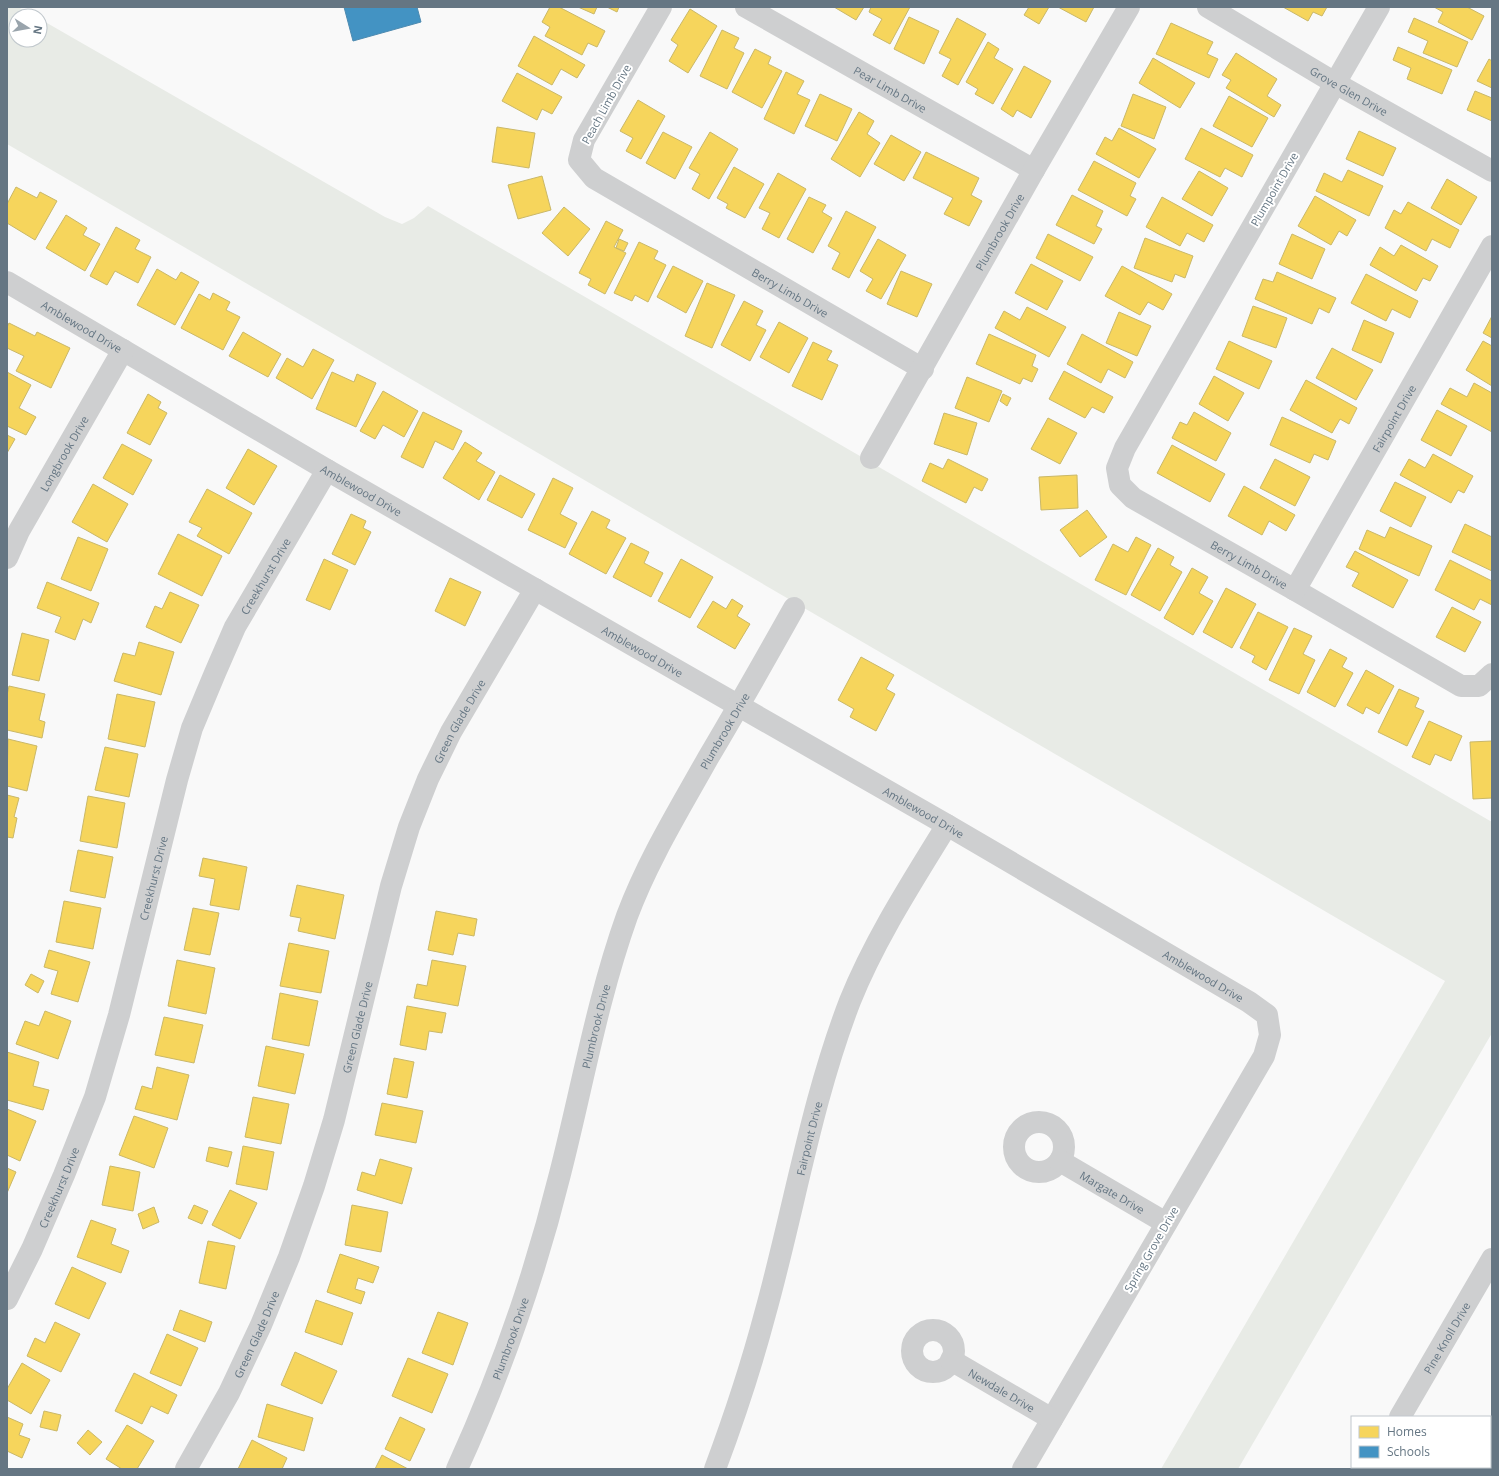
<svg xmlns="http://www.w3.org/2000/svg" width="1499" height="1476" viewBox="0 0 1499 1476" font-family="'Open Sans',sans-serif">
	<style>
		.green { fill: #e8ebe6 }
		.homes { fill: #f6d55c; stroke: #cab868 }
		.schools { fill: #4393c3; stroke: #4d8ab0 }
		.lines { fill: none; stroke-linecap: round; stroke-linejoin: round }
		.minor { stroke: #cecfd0; stroke-width: 22 }
		.labels { text-anchor: middle; dominant-baseline: central; stroke-width: 4; stroke-linejoin: round; paint-order: stroke }
		.street-label { font-size: 11px; fill: #657683; stroke: #fff }
	</style>
	<rect width="100%" height="100%" fill="#f9f9f9"/>
	<path class="green" d="M7,7h11l16,9h-18v24h24v-21l345,198 17,7 12,-6 14,-12 1064,616v211l-254,436h-77l284,-488 -1438,-837z"/>
	<path class="homes" d="M550,7h9l46,24 -8,16 -9,-4 -6,12 -37,-19 5,-9 -8,-5z
		M578,7h19l-3,7z
		M607,7h12l-2,5z
		M834,7h30l-8,13z
		M871,7h39l-20,37 -17,-9 9,-16 -13,-7z
		M1029,7h20l-10,17 -15,-9z
		M1058,7h36l-8,15z
		M1283,7h44l-5,9 -9,-4 -5,9z
		M1434,7h33l17,9 -12,24 -34,-18 5,-10z
		M690,9l27,17 -29,47 -19,-12 9,-16 -7,-5z
		M909,17l30,14 -15,33 -30,-15z
		M957,18l29,16 -28,51 -16,-9 9,-17 -12,-6z
		M1414,18l54,24 -11,25 -34,-14 5,-12 -20,-9z
		M1171,23l42,19 -6,12 11,5 -9,19 -53,-24z
		M722,30l17,8 -5,10 10,5 -17,36 -27,-13z
		M534,36l51,29 -8,13 -16,-9 -9,16 -34,-19z
		M988,42l11,7 -5,9 19,11 -20,35 -18,-10 3,-5 -12,-7z
		M1398,47l54,23 -10,24 -35,-15 4,-11 -18,-8z
		M755,49l16,8 -3,7 14,7 -20,37 -30,-16z
		M1236,53l41,26 -10,17 14,9 -7,12 -48,-29 5,-8 -9,-5z
		M1153,58l42,25 -15,25 -41,-25z
		M1489,59l3,2v27l-15,-7z
		M1024,66l27,15 -20,37 -14,-8 -4,7 -12,-8z
		M786,72l18,9 -7,13 13,6 -16,34 -30,-15z
		M517,73l45,24 -10,17 -10,-5 -5,11 -35,-19z
		M1475,91l17,7v23l-25,-11z
		M820,94l32,15 -15,32 -32,-15z
		M1133,94l33,13 -12,32 -33,-13z
		M1229,96l39,22 -16,29 -39,-21z
		M638,100l27,16 -24,43 -15,-8 7,-13 -13,-7z
		M859,112l15,9 -7,13 13,9 -20,34 -29,-18z
		M497,127l38,6 -6,35 -37,-6z
		M1119,128l37,21 -17,29 -43,-24 9,-17 7,4z
		M1201,128l52,27 -11,22 -17,-9 -5,9 -35,-18z
		M1359,131l37,17 -13,28 -37,-17z
		M663,132l29,15 -17,32 -29,-16z
		M710,132l28,17 -29,50 -17,-10 8,-15 -11,-6z
		M891,135l30,17 -17,29 -30,-17z
		M926,152l53,26 -8,17 11,6 -13,25 -25,-12 9,-16 -40,-20z
		M1094,161l42,22 -6,13 6,3 -9,17 -49,-26z
		M734,167l30,17 -19,34 -19,-10 2,-4 -11,-6z
		M1348,170l35,16 -14,30 -53,-25 8,-18 18,9z
		M1199,171l29,17 -16,28 -30,-17z
		M778,173l28,16 -27,49 -17,-9 8,-16 -11,-5z
		M542,176l9,34 -33,9 -10,-34z
		M1447,179l30,18 -16,28 -30,-17z
		M16,187l21,11 3,-6 17,9 -22,39 -28,-17v-19z
		M1072,195l31,16 -7,15 6,3 -8,15 -38,-19z
		M1315,196l41,24 -9,16 -8,-5 -8,14 -33,-19z
		M809,197l17,8 -4,7 10,6 -19,35 -26,-14z
		M1162,197l51,28 -9,17 -17,-9 -7,13 -34,-19z
		M1408,202l51,28 -9,18 -18,-9 -6,12 -41,-23 9,-18 7,4z
		M564,207l26,22 -22,27 -26,-23z
		M846,211l30,16 -27,51 -17,-9 8,-16 -12,-7z
		M66,215l21,13 -4,7 17,9 -15,27 -39,-23z
		M606,221l17,9 -9,17 12,6 -21,41 -17,-9 3,-6 -12,-6z
		M116,227l24,13 -5,9 16,8 -13,26 -23,-12 -8,14 -17,-9z
		M1048,234l45,23 -13,24 -44,-23z
		M1292,234l33,15 -13,30 -33,-15z
		M1145,238l48,18 -8,22 -10,-4 -3,8 -38,-14z
		M619,239l9,4 -4,8 -8,-3z
		M878,239l28,16 -25,44 -15,-8 7,-12 -13,-8z
		M639,242l19,9 -4,8 12,6 -18,37 -13,-7 -3,6 -18,-8z
		M1401,245l37,21 -8,15 -7,-3 -7,13 -46,-26 10,-18 14,9z
		M1031,264l32,17 -16,29 -32,-17z
		M673,266l30,15 -17,32 -29,-16z
		M1122,266l50,28 -9,16 -15,-8 -8,13 -35,-19z
		M157,269l19,11 5,-8 18,10 -24,43 -38,-20z
		M901,271l31,13 -15,33 -30,-13z
		M1277,272l59,26 -7,15 -10,-5 -7,16 -57,-25 8,-20 10,3z
		M1366,274l52,27 -8,17 -18,-9 -6,12 -35,-18z
		M707,283l28,12 -23,53 -27,-12z
		M213,293l17,9 -4,8 14,7 -17,33 -42,-22 18,-34 11,6z
		M744,301l19,10 -7,14 10,5 -16,31 -29,-16z
		M1253,306l34,12 -11,30 -34,-12z
		M1027,307l39,20 -17,30 -54,-29 9,-17 16,9z
		M1119,312l32,14 -14,30 -31,-13z
		M1492,316v22l-9,-5z
		M1364,320l30,13 -13,30 -29,-13z
		M779,322l29,16 -19,35 -29,-16z
		M9,323l26,13 2,-4 33,16 -19,40 -35,-17 8,-15 -17,-8v-21z
		M243,332l38,22 -13,23 -39,-21z
		M989,334l47,21 -4,11 6,3 -6,13 -9,-4 -3,6 -44,-20z
		M1082,334l51,28 -8,16 -17,-9 -7,14 -34,-19z
		M1229,341l43,20 -13,28 -43,-20z
		M1483,341l9,5v40l-26,-16z
		M813,342l19,9 -5,9 11,5 -16,35 -30,-14z
		M1332,348l41,22 -17,30 -40,-22z
		M313,349l21,11 -22,39 -36,-21 11,-20 16,9z
		M1064,371l49,26 -9,16 -12,-6 -7,11 -36,-19z
		M7,372l24,13 -12,23 17,9 -10,18 -19,-9z
		M332,372l22,10 3,-8 19,9 -20,44 -40,-18z
		M1214,376l30,17 -16,28 -29,-17z
		M967,377l35,14 -13,31 -34,-14z
		M1306,380l51,28 -8,16 -9,-5 -8,14 -42,-23z
		M1474,383l18,10v39l-51,-28 9,-16 17,9z
		M383,391l35,20 -14,26 -21,-12 -8,14 -15,-8z
		M148,394l13,8 -3,6 9,5 -17,32 -23,-12z
		M1003,394l8,4 -4,8 -7,-5z
		M1437,410l30,16 -16,30 -30,-16z
		M423,412l39,19 -9,19 -18,-9 -12,27 -22,-11z
		M1194,412l37,21 -15,28 -44,-23 8,-16 7,3z
		M944,413l33,10 -10,32 -33,-11z
		M1282,417l54,24 -8,19 -14,-6 -4,9 -40,-18z
		M1048,418l29,15 -17,31 -29,-15z
		M7,435l8,4 -8,14z
		M465,442l17,11 -6,8 19,11 -16,28 -36,-22z
		M122,444l30,16 -19,35 -30,-17z
		M1172,445l53,29 -15,28 -53,-29z
		M248,449l29,17 -23,39 -28,-17z
		M1433,454l40,22 -9,17 -6,-3 -7,13 -51,-28 9,-16 16,9z
		M948,459l40,20 -6,12 -8,-4 -8,16 -44,-22 8,-18 13,6z
		M1275,459l35,18 -15,29 -35,-18z
		M500,475l35,19 -13,24 -35,-18z
		M1077,475l1,33 -37,2 -2,-33z
		M553,478l20,10 -13,26 17,9 -12,25 -37,-18z
		M1395,482l31,15 -15,30 -31,-16z
		M93,484l35,20 -21,38 -35,-20z
		M1244,486l51,29 -9,16 -17,-10 -7,14 -34,-19z
		M207,489l45,24 -23,41 -32,-18 5,-8 -13,-6z
		M1087,510l20,27 -27,20 -20,-27z
		M592,511l18,9 -4,8 20,10 -20,36 -37,-20z
		M351,514l15,7 -3,7 8,4 -16,33 -23,-11z
		M1465,524l27,13v34l-40,-19z
		M1390,527l42,19 -13,30 -60,-27 8,-19 18,8z
		M178,534l44,22 -20,40 -44,-22z
		M78,537l30,12 -17,42 -30,-12z
		M1136,537l15,8 -25,50 -31,-15 18,-36 15,8z
		M631,543l18,9 -5,11 19,10 -12,24 -38,-20z
		M1158,548l16,9 -4,8 12,7 -22,39 -29,-16z
		M1355,551l53,29 -15,28 -41,-22 7,-13 -13,-6z
		M324,559l24,11 -18,40 -24,-10z
		M681,559l32,18 -23,41 -32,-17z
		M1450,560l42,21v24l-12,-6 -6,11 -39,-20z
		M1192,568l16,9 -9,16 14,8 -20,34 -29,-17z
		M450,578l31,14 -16,34 -30,-15z
		M47,582l52,21 -8,20 -8,-4 -8,21 -20,-8 6,-15 -24,-9z
		M1226,588l30,16 -24,44 -29,-16z
		M170,592l29,13 -18,38 -35,-16 9,-21 7,3z
		M732,599l11,7 -6,10 13,8 -15,25 -38,-22 16,-26 13,8z
		M1452,607l29,15 -16,30 -29,-15z
		M1258,612l30,15 -22,43 -14,-8 3,-6 -15,-8z
		M1294,628l18,8 -9,18 12,6 -16,34 -30,-14z
		M22,633l27,7 -10,41 -27,-6z
		M139,642l35,10 -13,43 -47,-14 9,-28 12,3z
		M1330,649l17,9 -5,9 11,6 -18,34 -28,-15z
		M861,657l33,18 -8,14 9,5 -19,37 -26,-14 4,-8 -16,-9z
		M1366,670l28,16 -15,28 -13,-7 -3,7 -16,-9z
		M9,686l36,8 -6,26 6,2 -3,16 -35,-8v-35z
		M1399,689l20,9 -4,9 9,4 -17,35 -29,-14z
		M117,694l38,8 -10,45 -37,-8z
		M1429,721l33,15 -11,25 -16,-7 -5,11 -18,-8z
		M8,739l29,7 -10,45 -20,-5z
		M1492,741v57l-19,1 -3,-57z
		M105,747l33,7 -9,43 -34,-7z
		M7,795l12,3 -5,19 3,1 -4,20 -6,-1z
		M88,796l37,7 -8,45 -37,-7z
		M78,850l35,7 -8,41 -35,-7z
		M203,858l44,9 -8,43 -29,-5 5,-26 -16,-3z
		M297,885l47,10 -9,44 -37,-8 3,-13 -11,-2z
		M64,901l37,7 -8,41 -37,-7z
		M193,908l26,5 -9,42 -26,-5z
		M436,911l41,8 -3,17 -16,-3 -5,22 -25,-5z
		M289,943l40,8 -8,42 -41,-7z
		M49,950l41,12 -12,40 -27,-8 7,-23 -14,-4z
		M177,960l38,8 -9,46 -38,-8z
		M432,960l34,6 -8,40 -44,-8 3,-14 10,2z
		M31,974l13,7 -6,12 -13,-8z
		M280,993l38,8 -9,45 -37,-7z
		M407,1006l39,7 -4,20 -13,-2 -3,19 -26,-5z
		M45,1011l26,10 -13,38 -42,-15 9,-23 14,5z
		M164,1017l39,8 -9,38 -39,-8z
		M266,1046l38,8 -9,40 -37,-8z
		M7,1052l32,10 -6,24 16,4 -6,20 -36,-10z
		M394,1058l20,4 -7,36 -20,-4z
		M157,1067l32,8 -12,45 -42,-11 7,-23 10,3z
		M253,1097l36,7 -8,40 -36,-7z
		M382,1103l41,8 -7,32 -41,-8z
		M7,1109l29,12 -16,40 -13,-6z
		M134,1116l34,12 -14,40 -35,-13z
		M243,1146l31,6 -7,38 -31,-6z
		M209,1147l23,5 -4,15 -22,-6z
		M380,1159l32,9 -10,36 -45,-14 5,-18 13,4z
		M110,1166l30,6 -7,39 -31,-6z
		M7,1168l9,4 -9,21z
		M230,1190l27,13 -17,36 -28,-14z
		M194,1205l14,6 -6,13 -14,-6z
		M352,1205l36,7 -7,40 -36,-7z
		M154,1207l5,15 -16,7 -5,-15z
		M91,1220l25,9 -5,15 18,7 -8,22 -44,-16z
		M208,1241l27,5 -9,43 -27,-6z
		M340,1254l39,13 -6,16 -15,-5 -3,11 10,3 -4,12 -34,-12z
		M72,1267l34,16 -17,36 -34,-15z
		M316,1300l37,13 -11,32 -37,-13z
		M180,1310l32,12 -7,20 -32,-12z
		M438,1312l30,11 -15,42 -31,-12z
		M55,1322l25,12 -19,38 -34,-16 8,-18 10,5z
		M167,1334l31,14 -17,38 -31,-13z
		M295,1352l42,19 -15,33 -41,-19z
		M408,1358l40,16 -16,39 -40,-17z
		M22,1363l28,17 -19,34 -24,-14v-11z
		M134,1373l43,22 -9,19 -17,-8 -9,18 -27,-13z
		M267,1404l46,14 -9,33 -46,-14z
		M44,1411l17,4 -4,16 -17,-4z
		M7,1417l16,7 -4,11 11,4 -8,19 -15,-7z
		M400,1417l25,12 -15,32 -25,-12z
		M127,1425l27,16 -17,28h-15l-16,-10z
		M88,1430l14,12 -12,13 -13,-12z
		M252,1440l35,18 -5,11h-44z
		M382,1455l26,14h-33z"/>
	<path class="schools" d="M344,7h73l4,15 -68,19z"/>
	<g class="lines">
		<g class="minor">
			<path id="s1" d="M661,7l-77,133 -5,20 15,18 329,191"/>
			<path id="s2" d="M746,7l288,163"/>
			<path id="s3" d="M1208,7l127,76 157,88"/>
			<path id="s4" d="M1379,7l-254,441 -8,20 3,17 13,13 162,92 166,96h18l13,-12"/>
			<path id="s5" d="M7,282l320,188 620,355 302,177 18,13 3,20 -6,21 -241,413"/>
			<path id="s6" d="M871,458l163,-288 95,-163"/>
			<path id="s7" d="M7,558l12,-27 104,-181"/>
			<path id="s8" d="M1295,590l197,-344"/>
			<circle cx="1039" cy="1147" r="25"/>
			<path id="s9" d="M1060,1161l106,62"/>
			<path id="s10" d="M7,1299l25,-50 32,-74 31,-78 24,-82 58,-235 15,-52 23,-55 20,-46 92,-157"/>
			<circle cx="933" cy="1351" r="21"/>
			<path id="s11" d="M951,1360l101,59"/>
			<path id="s12" d="M1400,1417l92,-158"/>
			<path id="s13" d="M186,1469l43,-76 32,-68 28,-68 25,-71 20,-66 57,-234 18,-59 19,-48 23,-47 84,-143"/>
			<path id="s14" d="M457,1469c43,-94 78,-194 103,-295 22,-86 37,-174 67,-258 21,-56 52,-106 81,-158 29,-49 58,-100 86,-150"/>
			<path id="s15" d="M715,1469c19,-51 36,-102 50,-155 29,-104 46,-212 85,-313 25,-62 62,-119 97,-176"/>
			<path d="M1370,1469l2,-2"/>
		</g>
	</g>
	<g class="labels">
		<g class="street-label">
			<text stroke="none"><textPath href="#s2" startOffset="166">Pear Limb Drive</textPath></text>
			<text stroke="none"><textPath href="#s3" startOffset="164">Grove Glen Drive</textPath></text>
			<text transform="translate(606 104) rotate(-61)">Peach Limb Drive</text>
			<text transform="translate(1274 189) rotate(-60)">Plumpoint Drive</text>
			<text stroke="none"><textPath href="#s6" startOffset="260">Plumbrook Drive</textPath></text>
			<text stroke="none"><textPath href="#s1" startOffset="425">Berry Limb Drive</textPath></text>
			<text stroke="none"><textPath href="#s5" startOffset="87">Amblewood Drive</textPath></text>
			<text stroke="none"><textPath href="#s8" startOffset="198">Fairpoint Drive</textPath></text>
			<text stroke="none"><textPath href="#s7" startOffset="119">Longbrook Drive</textPath></text>
			<text stroke="none"><textPath href="#s5" startOffset="411">Amblewood Drive</textPath></text>
			<text stroke="none"><textPath href="#s4" startOffset="700">Berry Limb Drive</textPath></text>
			<text stroke="none"><textPath href="#s10" startOffset="771">Creekhurst Drive</textPath></text>
			<text stroke="none"><textPath href="#s5" startOffset="735">Amblewood Drive</textPath></text>
			<text stroke="none"><textPath href="#s13" startOffset="800">Green Glade Drive</textPath></text>
			<text stroke="none"><textPath href="#s14" startOffset="789">Plumbrook Drive</textPath></text>
			<text stroke="none"><textPath href="#s5" startOffset="1059">Amblewood Drive</textPath></text>
			<text stroke="none"><textPath href="#s10" startOffset="447">Creekhurst Drive</textPath></text>
			<text stroke="none"><textPath href="#s5" startOffset="1383">Amblewood Drive</textPath></text>
			<text stroke="none"><textPath href="#s14" startOffset="465">Plumbrook Drive</textPath></text>
			<text stroke="none"><textPath href="#s13" startOffset="476">Green Glade Drive</textPath></text>
			<text stroke="none"><textPath href="#s15" startOffset="344">Fairpoint Drive</textPath></text>
			<text stroke="none"><textPath href="#s10" startOffset="123">Creekhurst Drive</textPath></text>
			<text stroke="none"><textPath href="#s9" startOffset="61">Margate Drive</textPath></text>
			<text transform="translate(1151 1249) rotate(-60)">Spring Grove Drive</text>
			<text stroke="none"><textPath href="#s13" startOffset="152">Green Glade Drive</textPath></text>
			<text stroke="none"><textPath href="#s14" startOffset="141">Plumbrook Drive</textPath></text>
			<text stroke="none"><textPath href="#s12" startOffset="92">Pine Knoll Drive</textPath></text>
			<text stroke="none"><textPath href="#s11" startOffset="59">Newdale Drive</textPath></text>
		</g>
	</g>
	<rect width="1499" height="1476" fill="none" stroke="#657683" stroke-width="16"/>
	<rect x="1351" y="1416" width="140" height="52" fill="#ffffff" stroke="#c1c8cd"/>
	<rect x="1359" y="1426" width="20" height="12" fill="#f6d55c" stroke="#c1c8cd"/>
	<text x="1387" y="1436" font-size="12" fill="#657683">Homes</text>
	<rect x="1359" y="1446" width="20" height="12" fill="#4393c3" stroke="#c1c8cd"/>
	<text x="1387" y="1456" font-size="12" fill="#657683">Schools</text>
	<g transform="translate(28 28) rotate(101)"><circle r="19" fill="#ffffff" stroke="#c1c8cd"/>
	<path d="M0-3L7 15L0 10L-7 15Z" fill="#99a4ac"/>
	<text y="-6" font-size="11" font-weight="bold" text-anchor="middle" fill="#657683">N</text>
	</g>
</svg>
